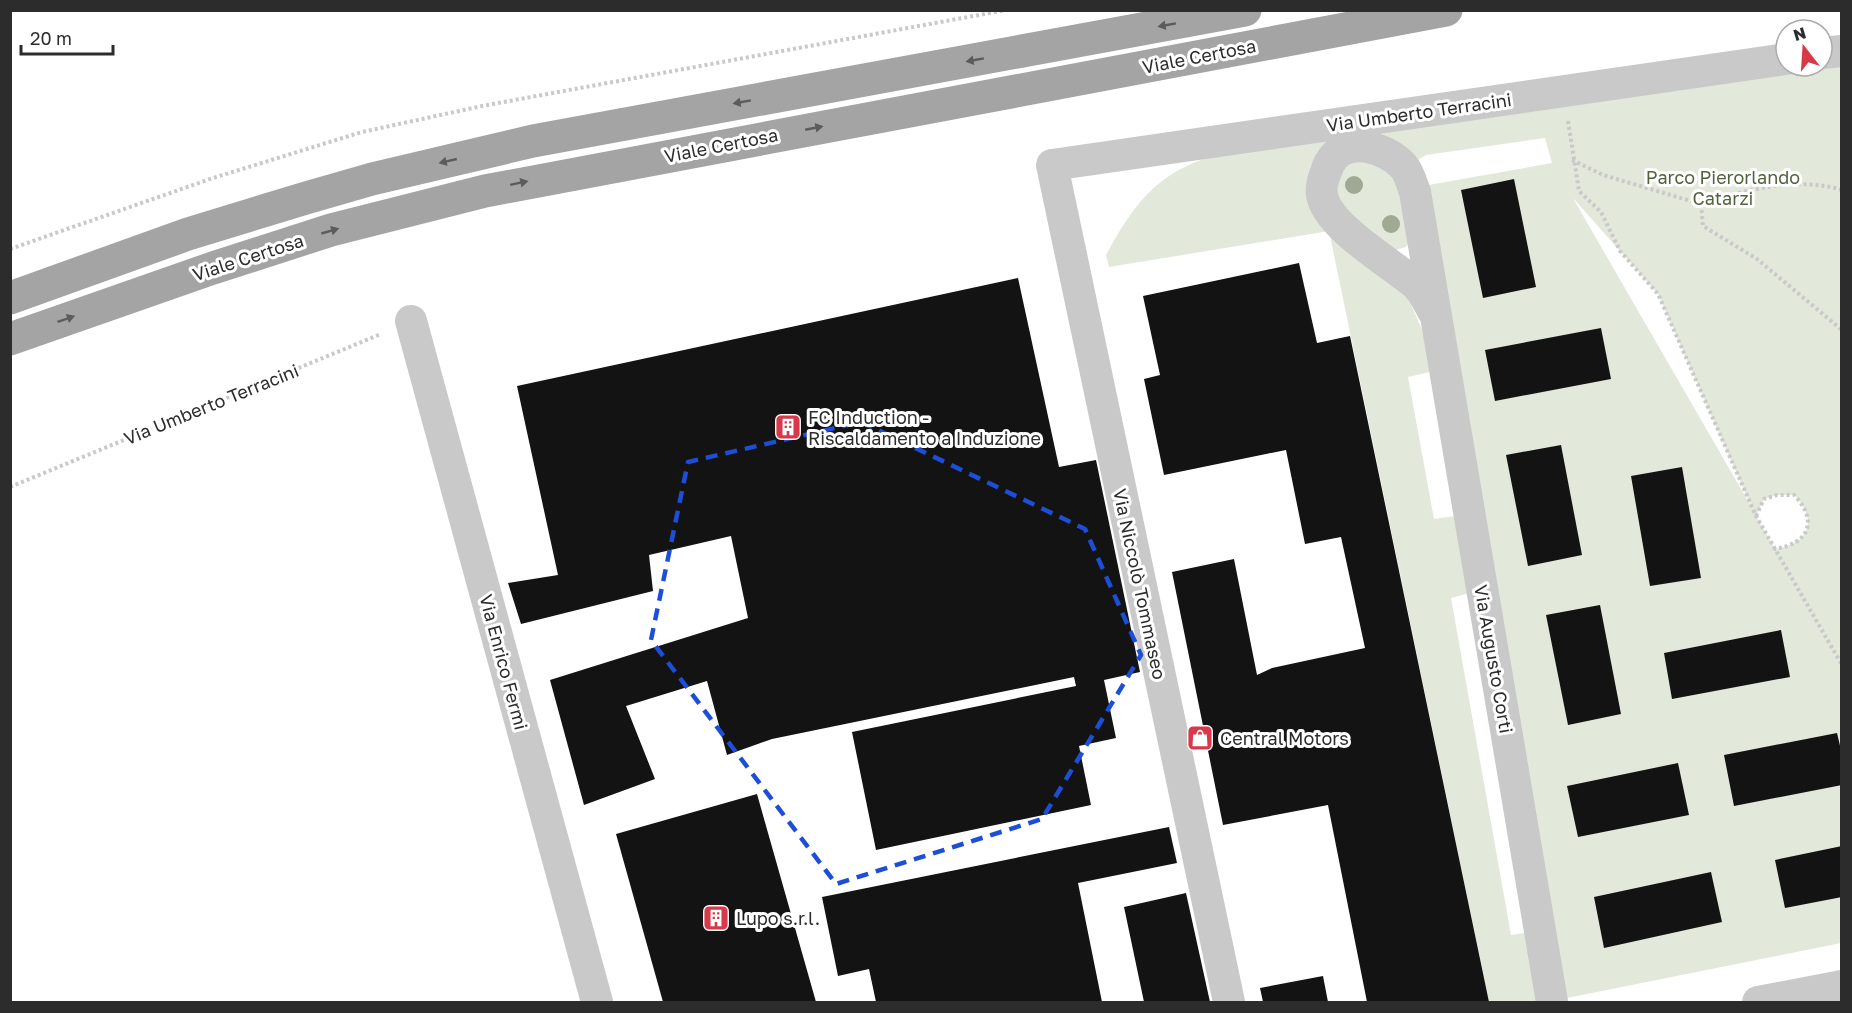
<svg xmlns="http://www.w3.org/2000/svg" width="1852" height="1013" viewBox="0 0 1852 1013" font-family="'Golos Text',sans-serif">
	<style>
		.green { fill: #e2e8da; fill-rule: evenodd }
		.building { fill: #131313 }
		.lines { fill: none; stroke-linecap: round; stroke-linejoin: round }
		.path { stroke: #c9c9c9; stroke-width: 4; stroke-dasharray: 3 3; stroke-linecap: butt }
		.minor { stroke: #c9c9c9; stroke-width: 32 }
		.major { stroke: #a4a4a4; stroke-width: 33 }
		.tree { fill: #9fa994 }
		.oneway { fill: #5c5c5c }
		.marked { fill: none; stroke: #1d4ed8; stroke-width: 4.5; stroke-dasharray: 12 8; stroke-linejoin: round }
		.labels { text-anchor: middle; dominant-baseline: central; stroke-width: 6; stroke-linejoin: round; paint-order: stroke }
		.street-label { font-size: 18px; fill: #2c2c2c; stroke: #fff }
		.park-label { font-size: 18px; fill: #50633d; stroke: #fff }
		.poi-label { font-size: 18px; fill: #2c2c2c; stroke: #fff; text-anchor: start }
	</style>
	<rect width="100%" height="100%" fill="#fff"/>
	<path class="green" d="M1841,50v893l-289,58 -129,-815 129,-23 -7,-25 -119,17 -7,4 -2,9 -99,-11 -8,10 -1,13 87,90 27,62 7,40 -22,5 26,142 22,-3 14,77 -19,5 60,337 19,-3 13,69 -54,1 -160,-771 -220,36 -3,-12c27,-49 50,-83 108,-99l572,-90h36zM1574,199l84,95 94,214 -178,-308zM1777,495h17c25,25 15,49 -19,54l-19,-33 8,-17z
		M1348,157l44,9 19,73 -5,8 -11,3 -55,-38 -7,-37z"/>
	<path class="building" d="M1514,179l22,108 -53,11 -22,-108z
		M1299,263l18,80 33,-7 139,666h-122l-39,-197 -105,20 -51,-253 62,-13 23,116 15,-7 93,-20 -24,-111 -36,7 -19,-94 -122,25 -20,-96 16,-4 -17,-79z
		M1018,278l41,189 37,-7 44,212 -36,8 12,58 -37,8 12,59 -215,45 -24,-118 224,-46 -2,-9 -302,62 -45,16 -20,-74 -81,25 29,73 -71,26 -34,-125 198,-62 -17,-82 -82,19 4,36 -132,33 -13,-41 50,-8 -41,-189z
		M1601,328l10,51 -116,22 -10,-51z
		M1561,445l21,110 -54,11 -22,-111z
		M1682,467l19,111 -51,8 -19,-110z
		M1600,605l21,109 -53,11 -22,-110z
		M1781,630l9,47 -118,22 -8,-46z
		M1837,733l5,21v31l-108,21 -10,-51z
		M1678,763l11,52 -111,22 -11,-51z
		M757,794l59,208h-153l-47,-168z
		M1169,827l8,36 -99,20 24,119h-226l-7,-33 -31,7 -16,-79z
		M1842,846v51l-57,11 -10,-48z
		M1711,872l11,50 -118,26 -10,-51z
		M1186,893l24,109h-66l-20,-95z
		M1323,976l5,26h-65l-3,-14z"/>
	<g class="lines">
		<path class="path" d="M1568,121l11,70 22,21 19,39 38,43 98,222 86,149
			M1572,160l31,15 98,29
			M1842,190c-47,-14 -96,0 -141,14l2,22 54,33 85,71
			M10,249l203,-71 149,-46 120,-26 524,-96
			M10,487l371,-153
			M1756,516l8,-17 13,-4h17c25,26 15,49 -20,54"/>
		<path class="minor" d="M1822,53l20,-2
			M1436,316c-7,-11 -13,-27 -23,-34 -24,-20 -86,-56 -91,-87 -2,-9 3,-22 7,-31 15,-30 58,-17 75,3 5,6 8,17 11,25l137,810
			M411,321l186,681
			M1229,1002l-177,-837 734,-106
			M1758,1002l84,-16"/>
		<path class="major" d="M10,298l178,-64 118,-36 66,-19 161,-38 712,-131
			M10,339l203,-71 118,-38 154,-39 961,-181"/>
	</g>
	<g class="tree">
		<circle cx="1354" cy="185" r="9"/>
		<circle cx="1391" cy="224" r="9"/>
	</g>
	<defs><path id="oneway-solid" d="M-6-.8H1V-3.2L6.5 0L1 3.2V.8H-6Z" transform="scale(1.5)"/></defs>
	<g class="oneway">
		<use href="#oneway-solid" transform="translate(1167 25) rotate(170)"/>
		<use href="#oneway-solid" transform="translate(975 60) rotate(170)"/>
		<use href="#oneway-solid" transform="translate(742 102) rotate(170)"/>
		<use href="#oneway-solid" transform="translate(814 128) rotate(-11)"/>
		<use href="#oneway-solid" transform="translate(448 161) rotate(167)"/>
		<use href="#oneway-solid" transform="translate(519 183) rotate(-12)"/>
		<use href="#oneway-solid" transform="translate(330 231) rotate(-16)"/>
		<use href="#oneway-solid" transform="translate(66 319) rotate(-19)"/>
	</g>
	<path class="marked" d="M861,422l224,107 56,126 -99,164 -206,65 -185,-244 37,-178z"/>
	<defs>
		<symbol id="building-square" viewBox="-11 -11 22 22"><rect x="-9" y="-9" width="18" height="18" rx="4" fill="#d7394a" stroke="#fff"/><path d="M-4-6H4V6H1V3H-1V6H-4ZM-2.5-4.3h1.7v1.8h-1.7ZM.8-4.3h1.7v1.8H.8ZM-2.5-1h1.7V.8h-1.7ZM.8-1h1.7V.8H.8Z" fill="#fff"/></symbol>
		<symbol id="shop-square" viewBox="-11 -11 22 22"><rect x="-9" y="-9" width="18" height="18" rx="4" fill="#d7394a" stroke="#fff"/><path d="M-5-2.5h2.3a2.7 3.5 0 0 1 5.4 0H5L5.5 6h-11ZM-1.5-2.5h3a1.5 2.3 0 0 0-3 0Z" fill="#fff"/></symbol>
	</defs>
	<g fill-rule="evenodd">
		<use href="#building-square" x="773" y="412" width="30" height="30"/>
		<use href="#shop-square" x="1185" y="723" width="30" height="30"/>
		<use href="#building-square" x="701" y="903" width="30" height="30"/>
	</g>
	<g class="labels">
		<g class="street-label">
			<text transform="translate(1199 56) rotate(-11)">Viale Certosa</text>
			<text transform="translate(1419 112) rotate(-8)">Via Umberto Terracini</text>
			<text transform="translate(721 145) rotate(-11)">Viale Certosa</text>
			<text transform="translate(248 257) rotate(-18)">Viale Certosa</text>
			<text transform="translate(211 404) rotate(-22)">Via Umberto Terracini</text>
			<text transform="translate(1140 584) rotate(78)">Via Niccolò Tommaseo</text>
			<text transform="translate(1494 659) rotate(80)">Via Augusto Corti</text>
			<text transform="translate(504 662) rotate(75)">Via Enrico Fermi</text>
		</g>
		<g class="park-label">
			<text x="1723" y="177">Parco Pierorlando<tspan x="1723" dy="21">Catarzi</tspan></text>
		</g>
		<g class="poi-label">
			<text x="808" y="417">FC Induction -<tspan x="808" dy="21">Riscaldamento a Induzione</tspan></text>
			<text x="1220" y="738">Central Motors</text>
			<text x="736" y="918">Lupo s.r.l.</text>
		</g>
	</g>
	<rect width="1852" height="1013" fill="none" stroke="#2c2c2c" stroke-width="24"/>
	<g transform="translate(1804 48) rotate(343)"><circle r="28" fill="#ffffff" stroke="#ababab" stroke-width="1.5"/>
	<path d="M0-4.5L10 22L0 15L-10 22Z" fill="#d7394a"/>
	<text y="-9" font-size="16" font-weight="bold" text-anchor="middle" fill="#2c2c2c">N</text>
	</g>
	<path d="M21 45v9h92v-9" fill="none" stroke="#2c2c2c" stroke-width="3"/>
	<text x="30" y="45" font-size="18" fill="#2c2c2c" stroke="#ffffff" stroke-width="4.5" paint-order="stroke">20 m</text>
</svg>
